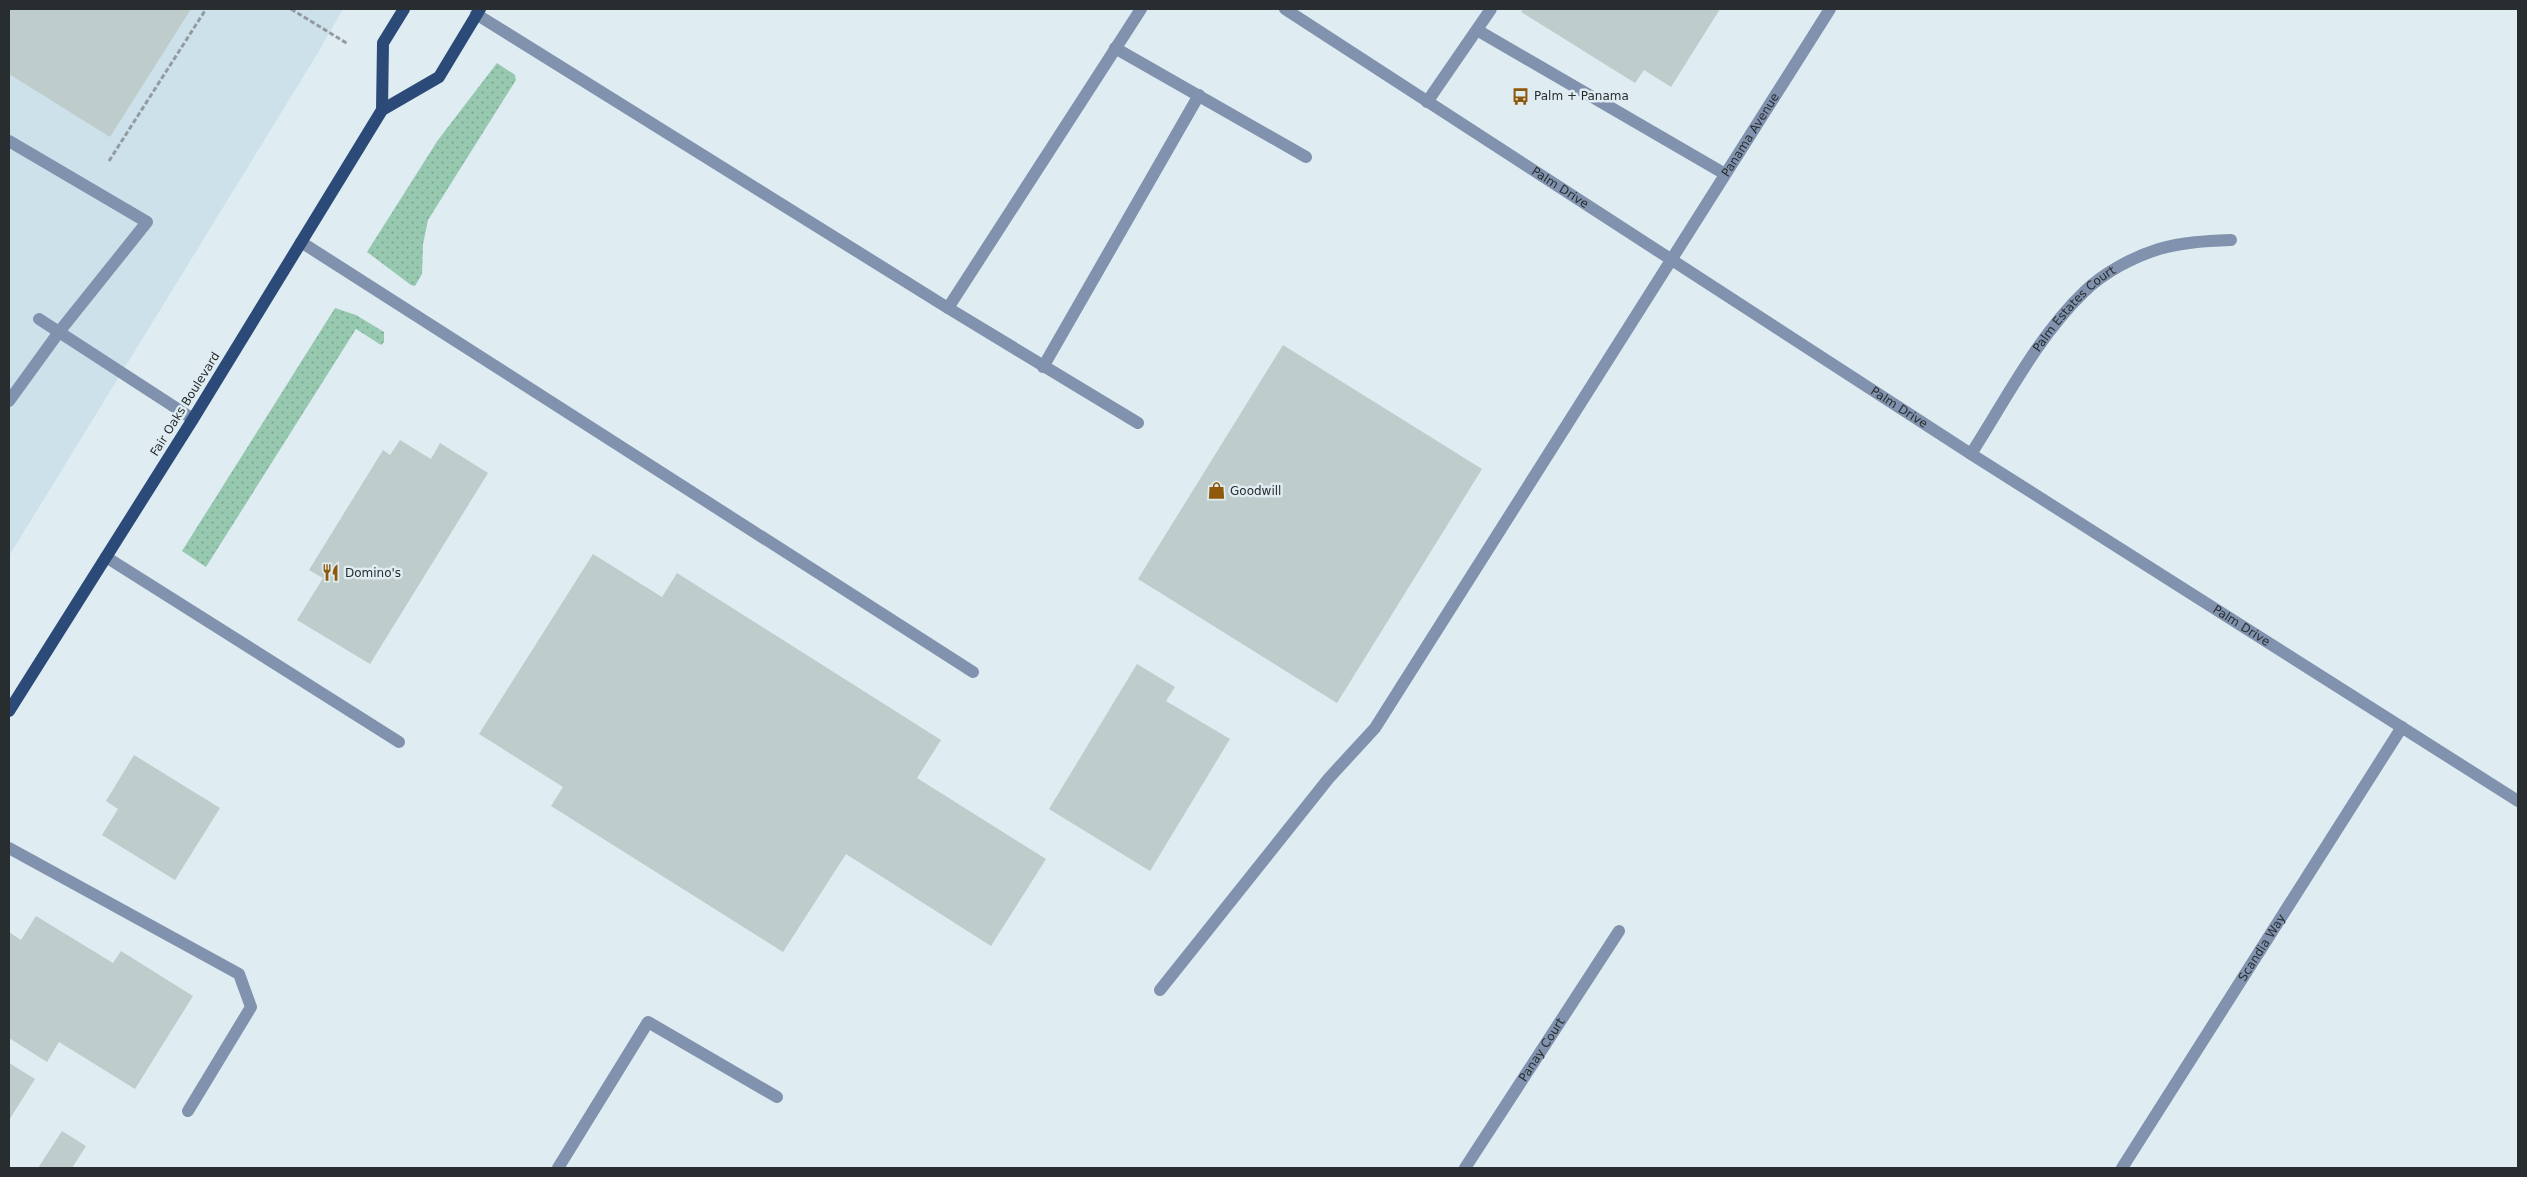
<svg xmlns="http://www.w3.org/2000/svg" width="2527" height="1177" viewBox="0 0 2527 1177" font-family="'DejaVu Sans',sans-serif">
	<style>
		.built { fill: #cde1eb }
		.grass { fill: url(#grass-dots) }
		.building { fill: #becccc }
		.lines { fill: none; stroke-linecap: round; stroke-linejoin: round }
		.path { stroke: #929ca0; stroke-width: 3; stroke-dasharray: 5 2.5; stroke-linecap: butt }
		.minor { stroke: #8092ad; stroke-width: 12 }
		.major { stroke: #2b4a78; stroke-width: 12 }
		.labels { text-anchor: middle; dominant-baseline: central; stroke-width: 5; stroke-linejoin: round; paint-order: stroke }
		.poi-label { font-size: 12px; fill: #282d2f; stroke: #dfecf2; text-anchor: start }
		.street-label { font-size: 12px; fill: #282d2f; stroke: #dfecf2 }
	</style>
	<defs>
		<pattern id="grass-dots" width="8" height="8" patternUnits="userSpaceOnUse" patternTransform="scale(1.25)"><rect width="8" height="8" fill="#97c8b0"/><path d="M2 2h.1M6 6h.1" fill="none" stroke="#7ba390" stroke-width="1.8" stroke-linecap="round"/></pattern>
	</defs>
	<rect width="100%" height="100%" fill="#dfecf2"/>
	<path class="built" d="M9,9h334l-27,47 -307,500z"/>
	<path class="grass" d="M497,63l18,12 1,5 -88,140 -5,24 -1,30 -7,12 -4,-1 -44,-33 71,-112z
		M335,308l21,7 28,17v10l-3,3 -25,-16 -150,238 -24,-16z"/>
	<path class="building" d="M9,9h182l-81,128 -101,-63z
		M1523,9h197l-49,78 -27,-17 -9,13 -114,-71z
		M1283,345l199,124 -145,234 -199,-124z
		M400,440l31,19 9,-16 48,30 -118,191 -73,-44 26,-42 -14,-8 74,-120 7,5z
		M593,554l69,43 15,-24 264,167 -24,38 129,81 -55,87 -145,-92 -63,98 -232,-146 12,-19 -84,-53z
		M1137,664l38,23 -9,14 64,38 -80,132 -101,-62z
		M134,755l86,53 -45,72 -73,-45 16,-26 -12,-8z
		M36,916l77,47 8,-12 72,45 -58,93 -76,-47 -12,20 -38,-24v-106l12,8z
		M9,1063l26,16 -26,41z
		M62,1131l24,15 -14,22h-34z"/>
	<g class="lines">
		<path class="path" d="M291,9l57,35
			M109,161l97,-152"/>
		<g class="minor">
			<path id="s1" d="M1285,9l686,445 547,347"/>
			<path d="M476,14l472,294 190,115"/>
			<path d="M1477,30l248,144"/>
			<path d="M1115,48l191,109"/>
			<path d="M1427,102l64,-93"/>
			<path d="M9,141l138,81 -88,110 -50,69"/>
			<path d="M301,242l672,430"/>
			<path d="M948,308l193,-299"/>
			<path d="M39,319l154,100"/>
			<path d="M1043,367l156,-272"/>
			<path id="s2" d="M1971,454c34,-53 67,-118 113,-162 19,-19 49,-35 75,-43 24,-7 48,-8 72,-9"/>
			<path d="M106,557l293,185"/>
			<path d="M9,848l230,126 12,33 -63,104"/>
			<path id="s3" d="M1160,990l169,-212 46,-50 455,-719"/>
			<path d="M558,1168l90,-146 129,75"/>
			<path id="s4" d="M1465,1168l154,-237"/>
			<path id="s5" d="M2122,1168l280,-441"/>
		</g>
		<path class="major" d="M382,110l1,-67 21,-34
			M9,711l184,-292 189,-309 57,-33 41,-68"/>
	</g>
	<defs>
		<symbol id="bus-bare" viewBox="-9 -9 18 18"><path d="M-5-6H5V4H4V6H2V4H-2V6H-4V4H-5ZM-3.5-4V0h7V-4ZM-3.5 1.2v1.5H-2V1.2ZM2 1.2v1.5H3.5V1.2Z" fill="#8e590a" stroke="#dfecf2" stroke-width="2.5" paint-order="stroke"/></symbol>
		<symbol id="shop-bare" viewBox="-9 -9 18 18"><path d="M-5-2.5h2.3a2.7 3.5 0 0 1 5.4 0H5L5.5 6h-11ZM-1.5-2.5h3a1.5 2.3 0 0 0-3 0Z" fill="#8e590a" stroke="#dfecf2" stroke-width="2.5" paint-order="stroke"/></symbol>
		<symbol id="restaurant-bare" viewBox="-9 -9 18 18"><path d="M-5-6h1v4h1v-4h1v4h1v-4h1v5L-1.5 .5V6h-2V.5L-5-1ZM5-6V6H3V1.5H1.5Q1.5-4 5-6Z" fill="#8e590a" stroke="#dfecf2" stroke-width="2.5" paint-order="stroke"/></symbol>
	</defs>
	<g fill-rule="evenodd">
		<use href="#bus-bare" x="1508" y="84" width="25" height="25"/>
		<use href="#shop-bare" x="1204" y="478" width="25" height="25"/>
		<use href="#restaurant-bare" x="318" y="560" width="25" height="25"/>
	</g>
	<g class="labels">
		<g class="poi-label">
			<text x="1534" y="96">Palm + Panama</text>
			<text x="1230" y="491">Goodwill</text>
			<text x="345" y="573">Domino's</text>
		</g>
		<g class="street-label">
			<text stroke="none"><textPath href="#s3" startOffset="1041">Panama Avenue</textPath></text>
			<text stroke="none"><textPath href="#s1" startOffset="328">Palm Drive</textPath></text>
			<text stroke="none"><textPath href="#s2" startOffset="179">Palm Estates Court</textPath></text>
			<text transform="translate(185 404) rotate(-58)">Fair Oaks Boulevard</text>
			<text stroke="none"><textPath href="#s1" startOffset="732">Palm Drive</textPath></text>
			<text stroke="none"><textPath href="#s1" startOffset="1138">Palm Drive</textPath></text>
			<text stroke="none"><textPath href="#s5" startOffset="261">Scandia Way</textPath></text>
			<text stroke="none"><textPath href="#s4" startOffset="141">Panay Court</textPath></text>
		</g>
	</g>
	<rect width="2527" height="1177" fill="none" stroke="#282d2f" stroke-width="20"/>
</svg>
